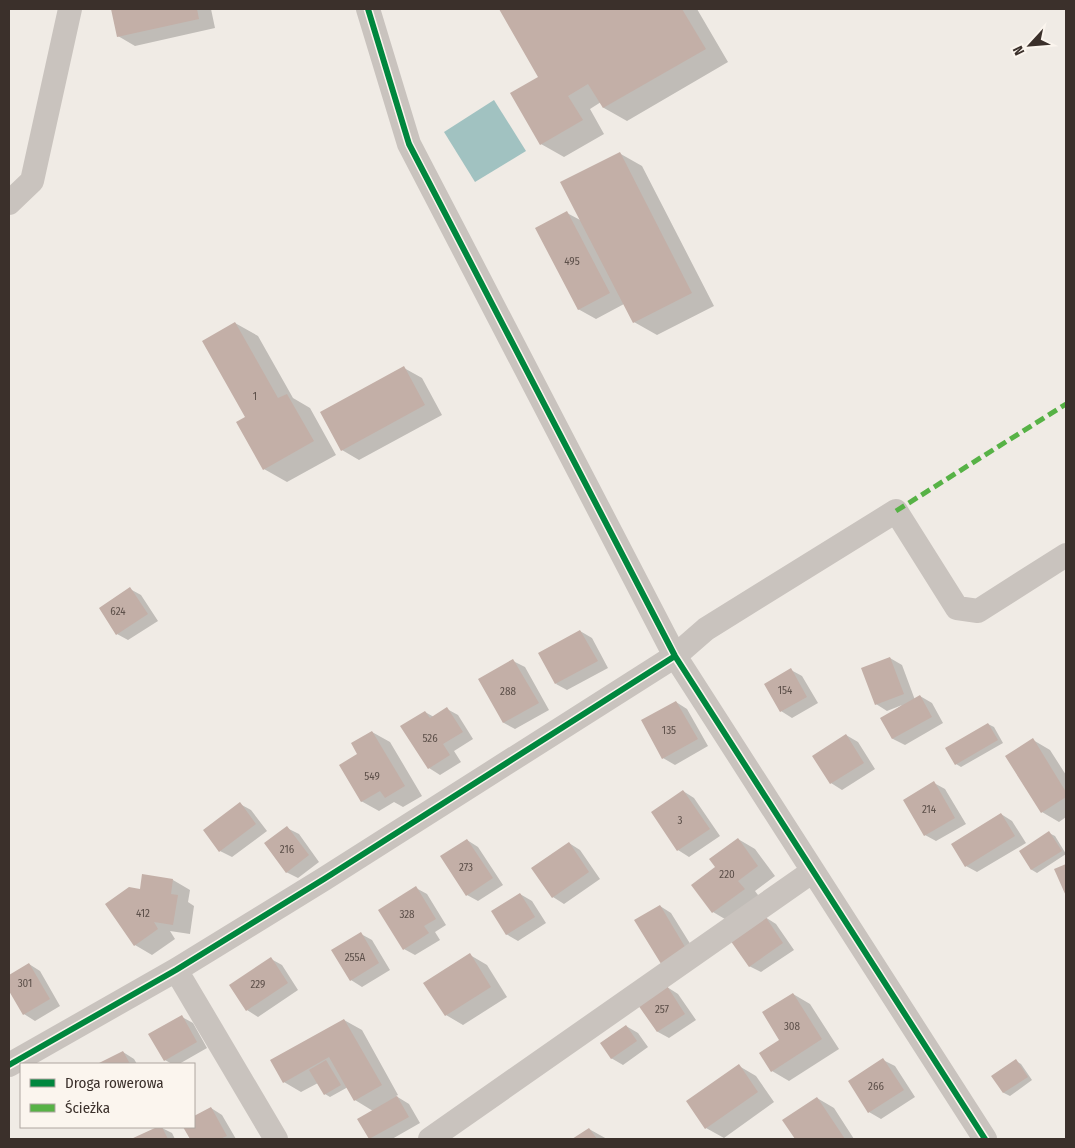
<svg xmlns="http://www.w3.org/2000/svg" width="1075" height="1148" viewBox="0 0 1075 1148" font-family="'Fira Sans Condensed',sans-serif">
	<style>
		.water { fill: #a1c2c1 }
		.shadow { fill: #0003 }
		.building { fill: #c3afa7 }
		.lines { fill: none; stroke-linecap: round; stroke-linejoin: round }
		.minor { stroke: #c9c3be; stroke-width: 24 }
		.quiet { stroke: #57b246; stroke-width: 5; stroke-dasharray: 10 5; stroke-linecap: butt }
		.cycleway-casing { stroke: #fbf5ee; stroke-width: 9 }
		.cycleway { stroke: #00873e; stroke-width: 6 }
		.labels { text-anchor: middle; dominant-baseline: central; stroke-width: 4; stroke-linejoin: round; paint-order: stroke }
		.number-label { font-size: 11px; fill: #5d504a }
	</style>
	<rect width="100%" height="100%" fill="#f0ebe5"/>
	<path class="water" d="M494,100l32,51 -51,31 -31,-50z"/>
	<path class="shadow" d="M112,9h99l4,19 -80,18 -17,-10z
		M500,9h197l31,53 -101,59 -23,-13 -3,-6 -11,7 14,25 -40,23 -23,-13 -2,-67z
		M619,153l23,13 72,140 -57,29 -23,-13 -10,-18 -28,15 -18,-10 -11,-96 15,8z
		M235,323l23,13 35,62 17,10 26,47 -49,27 -23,-13 -18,-51z
		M404,368l18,10 20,37 -83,45 -17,-10z
		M130,589l11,6 17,26 -30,19 -11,-6z
		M580,631l12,7 16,30 -41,22 -11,-6z
		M890,658l12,7 13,35 5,-4 12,7 11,20 -38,22 -12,-6 -11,-20 20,-14 -15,6 -11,-7z
		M513,661l12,6 24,43 -34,19 -11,-6 -24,-43z
		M791,670l11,6 16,27 -26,15 -11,-7z
		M676,702l11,7 21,37 -33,19 -12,-7z
		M447,709l11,6 15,24 -19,12 7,11 -21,13 -11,-7 -4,-56 9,5z
		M988,724l6,3 9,16 -42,24 -5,-3z
		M372,732l18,10 32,54 -19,11 -9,-5 -15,9 -18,-10 -2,-46z
		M846,735l12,7 17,27 -33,21 -11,-7z
		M1033,740l17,10 16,25v42l-7,5 -17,-10z
		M934,783l11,6 21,35 -30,17 -11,-6z
		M683,791l11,7 26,38 -31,21 -11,-7z
		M240,804l11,6 16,21 -35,26 -12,-6z
		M1001,814l11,7 14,22 -49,29 -11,-6z
		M287,828l12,6 20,28 -21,16 -12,-6z
		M1049,833l6,3 11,18 -29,19 -5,-3 -11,-19z
		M738,839l17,10 20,27 -20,15 6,8 -31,23 -17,-10 4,-45z
		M467,840l11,7 25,38 -25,16 -11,-6z
		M569,843l11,7 20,29 -36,25 -11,-7z
		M173,880l17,10 -2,12 6,4 -4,28 -20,-3 5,8 -23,16 -17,-10 6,-55z
		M416,888l11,6 19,31 -11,7 5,8 -25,15 -11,-6z
		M520,894l12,7 14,22 -28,18 -12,-7z
		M660,906l11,7 28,45 -24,15z
		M765,917l11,7 18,26 -33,22 -12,-6z
		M361,934l11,6 18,30 -28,17 -11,-7z
		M470,955l17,10 20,32 -44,28 -17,-10z
		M271,959l11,6 16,25 -40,27 -11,-7z
		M29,964l11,7 20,35 -25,15 -11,-7 -15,-26v-12z
		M667,987l11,7 18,26 -27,18 -11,-6 -18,-27z
		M793,994l17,10 29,45 -50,32 -17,-10z
		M182,1017l11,6 14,25 -28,16h-7l-7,-4z
		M344,1020l18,10 36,65 -2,1 13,8 11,19 -28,16h-22l-11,-20 14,-8 -18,-11 -7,-13 -18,10 -5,-3 -7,-11 -17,9 -17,-10z
		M626,1026l12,7 10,14 -25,18 -12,-7z
		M123,1052l11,7 3,5h-37z
		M883,1060l12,6 20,31 -34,22 -12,-7 -19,-31z
		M1016,1061l5,3 11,16 -22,16 -6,-3 -11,-17z
		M739,1066l17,10 18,26 -50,36 -18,-10 -18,-26z
		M817,1098l17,10 20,31h-58l-12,-19z
		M211,1108l11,7 14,24h-45l-7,-12h10v-10z
		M160,1127l12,6 3,6h-42z
		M589,1129l18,10h-32z"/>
	<path class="building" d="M111,9h86l2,10 -82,18z
		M499,9h183l24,40 -103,59 -15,-24 -20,12 15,24 -43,25 -30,-52 28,-16z
		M620,152l72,141 -59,30 -73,-141z
		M567,211l43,82 -32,17 -43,-82z
		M235,322l43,76 9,-4 27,47 -51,29 -27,-48 9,-5 -43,-76z
		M404,366l21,39 -84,46 -21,-39z
		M130,587l18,27 -32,21 -17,-27z
		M580,630l18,31 -43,23 -17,-31z
		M890,657l14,37 -29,11 -14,-37z
		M513,659l26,44 -36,20 -25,-44z
		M791,668l16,29 -27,15 -16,-28z
		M920,695l12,22 -40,22 -12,-21z
		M676,701l22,38 -36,20 -21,-39z
		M447,707l16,25 -20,12 7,11 -22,14 -28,-43 25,-15 5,7z
		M988,723l10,17 -43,25 -10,-17z
		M372,731l33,55 -20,12 -5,-7 -19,11 -22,-37 18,-11 -6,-11z
		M846,734l18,29 -34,21 -18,-28z
		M1033,738l33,54v5l-25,16 -36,-57z
		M934,781l21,37 -31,18 -21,-36z
		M683,790l27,39 -33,22 -26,-39z
		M240,802l16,22 -37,28 -16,-22z
		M1001,813l14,23 -50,31 -14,-23z
		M287,826l22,29 -23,18 -22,-30z
		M1049,831l13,20 -31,19 -12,-19z
		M738,838l20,28 -20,15 7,8 -33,24 -21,-28 24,-18 -6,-8z
		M467,839l26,39 -27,18 -26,-40z
		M569,842l20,30 -37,26 -21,-30z
		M1066,864v32l-12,-27z
		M142,874l31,5 -2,15 7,1 -5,30 -19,-3 4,7 -24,17 -29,-42 24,-17 11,2z
		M416,886l20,33 -12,7 5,7 -26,17 -25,-40z
		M520,893l15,24 -29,18 -15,-24z
		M660,905l28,47 -25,15 -29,-47z
		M765,916l18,27 -34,24 -19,-27z
		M361,932l18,31 -29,18 -19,-31z
		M470,953l21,34 -46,29 -22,-33z
		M271,957l17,26 -42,28 -17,-26z
		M29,963l21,36 -27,16 -14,-24v-16z
		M667,986l18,28 -28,18 -19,-27z
		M793,993l29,46 -51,33 -12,-19 20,-13 -17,-28z
		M182,1015l15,27 -33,19 -16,-27z
		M344,1019l38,66 -28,16 -25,-44 -46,26 -13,-23z
		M626,1025l11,16 -26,18 -11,-16z
		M123,1051l7,13h-33z
		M883,1058l21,32 -36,23 -20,-32z
		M1016,1059l12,18 -25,16 -12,-17z
		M326,1060l15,25 -17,10 -15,-25z
		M739,1064l19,28 -53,37 -19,-28z
		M397,1096l12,21 -40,22 -12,-20z
		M817,1097l28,42h-50l-13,-19z
		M211,1107l16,29 -7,3h-30l-7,-12h11v-11z
		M157,1127h5l6,12h-37z
		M589,1128l8,11h-25z"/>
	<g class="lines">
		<path class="minor" d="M368,9l41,135 266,512 310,483
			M9,203l23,-22 38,-172
			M176,970l100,169
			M9,1065l167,-95 148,-91 351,-223 31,-27 190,-118 61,97 21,3 88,-56
			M430,1139l383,-268"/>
		<path class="quiet" d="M896,511l170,-107"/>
		<defs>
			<path id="cycleway" d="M368,9l41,135 266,512 310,483
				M9,1065l167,-95 148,-91 351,-223"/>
		</defs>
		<use href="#cycleway" class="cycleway-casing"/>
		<use href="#cycleway" class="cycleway"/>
	</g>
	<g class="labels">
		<g class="number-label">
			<text x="572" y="261">495</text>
			<text x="255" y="396">1</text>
			<text x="118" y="611">624</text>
			<text x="785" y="690">154</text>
			<text x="508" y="691">288</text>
			<text x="669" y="730">135</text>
			<text x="430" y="738">526</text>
			<text x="372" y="776">549</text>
			<text x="929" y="809">214</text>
			<text x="680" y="820">3</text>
			<text x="287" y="849">216</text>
			<text x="466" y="867">273</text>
			<text x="727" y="874">220</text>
			<text x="143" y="913">412</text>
			<text x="407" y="914">328</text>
			<text x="355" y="957">255A</text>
			<text x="25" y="983">301</text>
			<text x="258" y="984">229</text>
			<text x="662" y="1009">257</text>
			<text x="792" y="1026">308</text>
			<text x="876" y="1086">266</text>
		</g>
	</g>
	<rect width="1075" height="1148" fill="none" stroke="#3b302b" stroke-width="20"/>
	<rect x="20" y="1063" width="175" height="65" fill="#fbf5ee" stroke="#aea6a0"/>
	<rect x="30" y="1079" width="25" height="8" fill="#00873e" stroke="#aea6a0"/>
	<text x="65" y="1088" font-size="15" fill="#3b302b">Droga rowerowa</text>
	<rect x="30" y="1104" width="25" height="8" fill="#57b246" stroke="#aea6a0"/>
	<text x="65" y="1113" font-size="15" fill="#3b302b">Ścieżka</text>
	<g transform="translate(1030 45) rotate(244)" stroke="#fbf5ee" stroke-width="4" paint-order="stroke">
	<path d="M0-4L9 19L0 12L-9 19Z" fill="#3b302b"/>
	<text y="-8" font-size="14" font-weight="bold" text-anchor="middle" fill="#3b302b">N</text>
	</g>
</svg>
